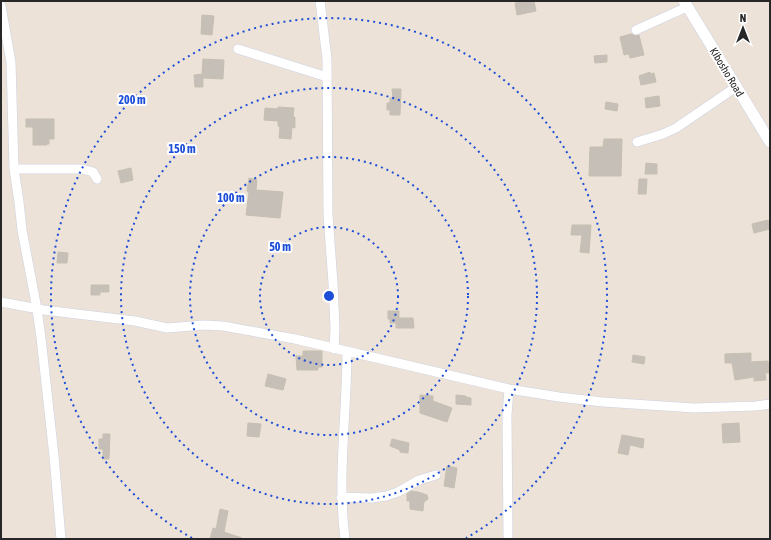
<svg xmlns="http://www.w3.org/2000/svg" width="771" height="540" viewBox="0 0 771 540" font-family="'Asap Condensed',sans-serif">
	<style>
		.building { fill: #c6bfb7; stroke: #c6bfb1 }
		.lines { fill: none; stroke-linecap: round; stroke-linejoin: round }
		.minor-casing { stroke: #ccd1e2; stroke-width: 10 }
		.tertiary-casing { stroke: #ccd1e2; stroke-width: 12 }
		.minor { stroke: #fff; stroke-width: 9 }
		.tertiary { stroke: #fff; stroke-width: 11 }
		.ring { fill: none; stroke: #1d4ed8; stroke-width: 2; stroke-dasharray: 2 4 }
		.labels { text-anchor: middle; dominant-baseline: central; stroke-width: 4; stroke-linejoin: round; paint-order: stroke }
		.street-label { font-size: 11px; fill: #272727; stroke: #fff }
		.centre { fill: #1d4ed8; stroke: #fff; stroke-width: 2 }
		.ring-label { font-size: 12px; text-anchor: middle; font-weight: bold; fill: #1d4ed8; stroke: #fff; stroke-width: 4; stroke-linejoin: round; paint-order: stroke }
	</style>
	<rect width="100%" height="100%" fill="#ece2d7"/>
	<path class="building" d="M525,1h9l2,10 -19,4 -2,-12z
		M202,15l12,1 -2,19 -11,-1z
		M631,34l5,2 3,-1 5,20 -14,3 -1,-4 -5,1 -4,-18z
		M607,55v7l-12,1 -1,-7z
		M203,59l21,1 -1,19 -20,-1v9h-8l-1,-12 8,-1z
		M650,72v2l4,-1 2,9 -15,3 -2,-9z
		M392,89h9l-1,26h-10v-5h-3v-7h3v-5h3z
		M659,96l1,10 -14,2 -1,-10z
		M606,102l12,2 -1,7 -12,-2z
		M278,107l16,1 -1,9h2v11l-3,-1 -1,12 -12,-1 1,-11 -2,-1v-5l-14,-1 1,-12 13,1z
		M26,119h28v20h-5v5h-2v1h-14v-18h-7z
		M604,139h18l-1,37h-32l1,-29h13z
		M646,163l11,1v10h-12z
		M131,168l2,12 -12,3 -3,-12z
		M249,178l8,2 -1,10 27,2 -3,26 -34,-3 3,-23 -2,-1z
		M639,179h8l-1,15h-8z
		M768,220l2,9 -16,4 -2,-9z
		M572,225h19l-2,28 -9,-1 2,-17h-11z
		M58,252l10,1 -1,10h-10z
		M91,285h18v7h-9v3h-9z
		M388,311h11v7h14l1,10h-18v-5h-6v-4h-2z
		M303,351h19v16h-4v3h-21l-1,-14h7z
		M751,353v9l17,-1 1,12h-4l1,7 -12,1v-4l-19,3 -3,-17h-7v-9z
		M633,355l12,2 -1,7 -12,-2z
		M268,374l18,5 -3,11 -18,-4z
		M420,395l13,1v5l19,7 -5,14 -27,-9z
		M456,395l10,1v1l5,1v7l-15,-1z
		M248,423l13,1 -2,13 -12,-1z
		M739,423l1,19 -17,1 -1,-19z
		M103,434h7l-1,25h-6v-10h-4v-10h4z
		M622,435l22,4 -1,9 -13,-3 -2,10 -10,-2z
		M392,439l17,4 -1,10 -8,-1v-2l-10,-4z
		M447,466l10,2 -3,20 -10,-2z
		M411,491l7,1 9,3 1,4 -4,3 -1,9 -13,-2v-8h-3v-7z
		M220,509l8,2 -4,21 18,6 -1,1h-31l3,-11 3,1z"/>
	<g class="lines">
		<defs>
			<path id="minor" d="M320,1l7,58 1,156 5,68 2,45 -1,21
				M1,6l10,56 3,107 5,33 3,28 15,79 4,29 13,118 7,83
				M636,30l51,-23
				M238,49l89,28
				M637,142l26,-8 13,-6 60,-41
				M14,169h68l11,3 4,7
				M1,302l43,8 91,11 32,7 37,-3 19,1 72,13 214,50 50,8 44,5 91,6 62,-2 14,-2
				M341,497l31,1 14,-2 12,-4 21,-12 17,-5
				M345,539c-8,-62 2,-126 2,-188
				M508,539l-1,-124 2,-26"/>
			<path id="tertiary" d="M684,1l86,141"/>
		</defs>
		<use href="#minor" class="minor-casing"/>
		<use href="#tertiary" class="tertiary-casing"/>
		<use href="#minor" class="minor"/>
		<use href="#tertiary" class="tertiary"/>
	</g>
	<g class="ring">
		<circle cx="329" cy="296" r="69"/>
		<circle cx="329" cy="296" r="139"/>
		<circle cx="329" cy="296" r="208"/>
		<path d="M192 538A278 278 0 1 1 466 538"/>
	</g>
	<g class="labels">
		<g class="street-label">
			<text transform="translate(727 72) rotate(59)">Kibosho Road</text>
		</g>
	</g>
	<circle cx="329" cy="296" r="6" class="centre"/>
	<g class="ring-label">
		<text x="132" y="104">200 m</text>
		<text x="182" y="153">150 m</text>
		<text x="231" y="202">100 m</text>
		<text x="280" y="251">50 m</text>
	</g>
	<rect width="771" height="540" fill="none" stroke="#272727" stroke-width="4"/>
	<g transform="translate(743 28)" stroke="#ffffff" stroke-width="3" paint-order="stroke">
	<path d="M0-3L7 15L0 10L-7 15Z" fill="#272727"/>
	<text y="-6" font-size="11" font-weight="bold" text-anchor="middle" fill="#272727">N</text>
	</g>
</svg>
